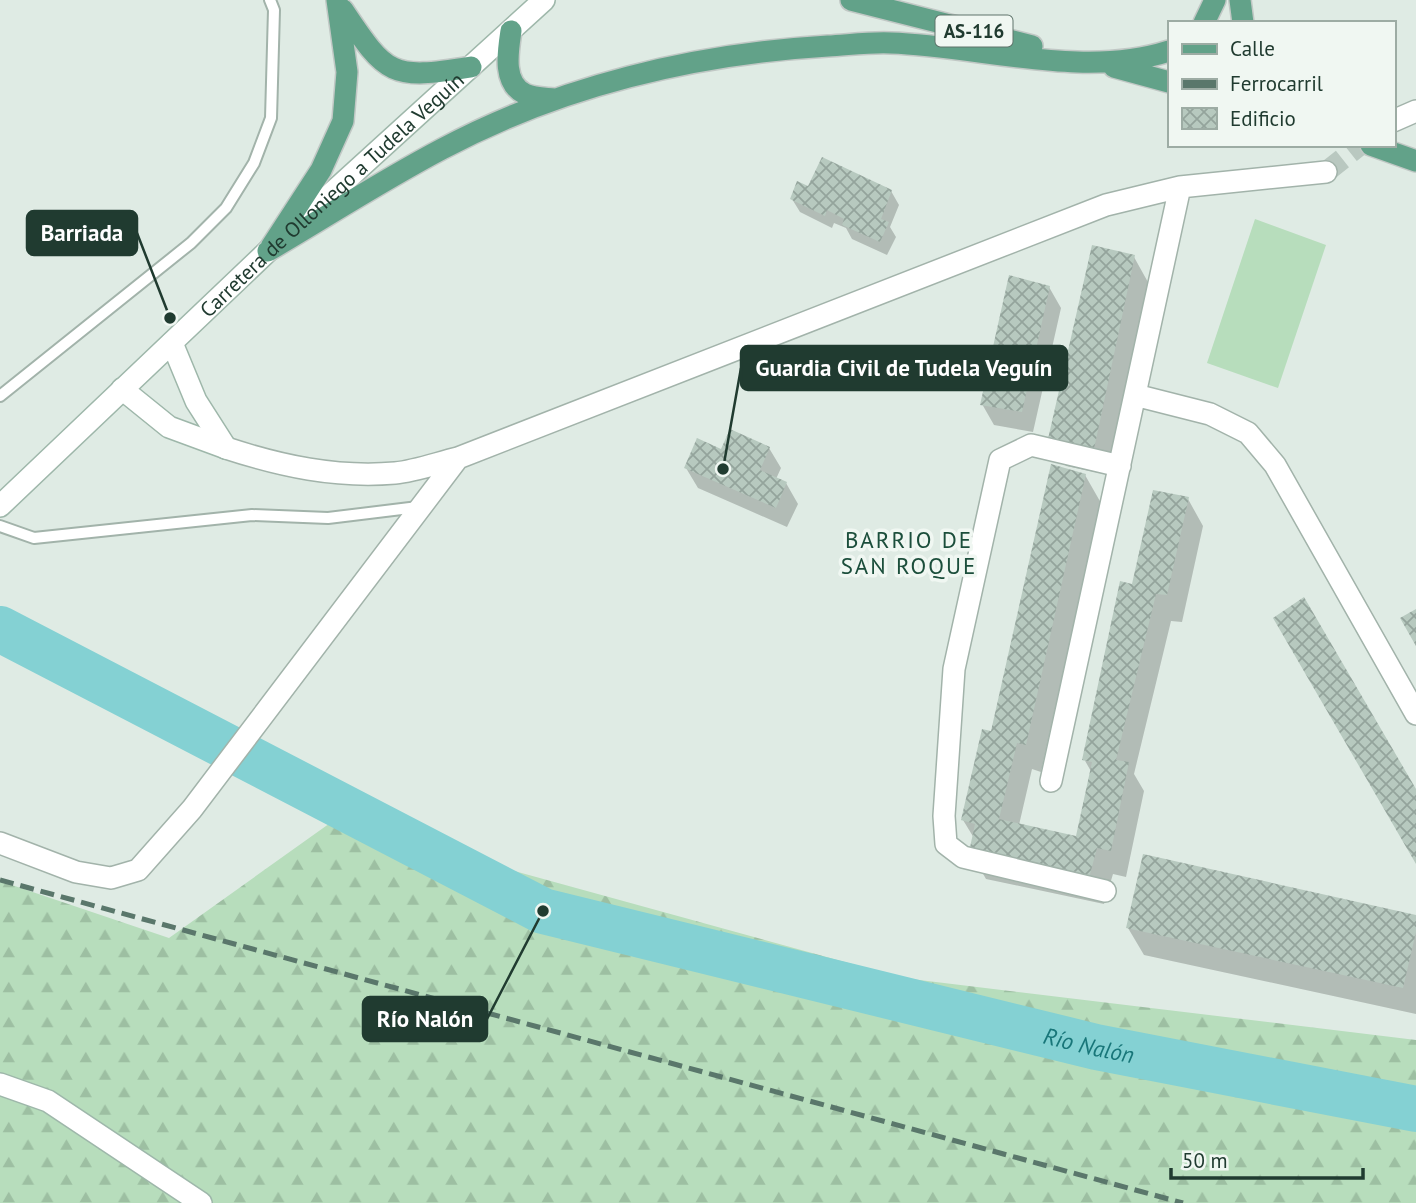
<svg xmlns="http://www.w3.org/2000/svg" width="1416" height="1203" viewBox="0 0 1416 1203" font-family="'PT Sans',sans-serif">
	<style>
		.forest { fill: url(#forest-firs) }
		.pitch { fill: #b7ddbc }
		.shadow { fill: #0003 }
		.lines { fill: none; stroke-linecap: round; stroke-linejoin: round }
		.river { stroke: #84d1d3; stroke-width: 46 }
		.building { fill: url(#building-cross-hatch) }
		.street-tunnel { stroke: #b9c8c0; stroke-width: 21; stroke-dasharray: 21 10; stroke-linecap: butt }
		.lane-casing { stroke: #a2b3aa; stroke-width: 14 }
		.street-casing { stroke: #a2b3aa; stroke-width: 24 }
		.secondary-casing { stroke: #9eb7aa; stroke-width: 24 }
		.primary-casing { stroke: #c1c8c5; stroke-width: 24 }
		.lane { stroke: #fff; stroke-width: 10 }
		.street { stroke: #fff; stroke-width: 21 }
		.secondary { stroke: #fff; stroke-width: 21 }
		.primary { stroke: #62a289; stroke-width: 21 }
		.rail { stroke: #5a776b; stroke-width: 5; stroke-dasharray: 14 7; stroke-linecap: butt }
		.labels { text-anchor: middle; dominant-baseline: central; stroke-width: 7; stroke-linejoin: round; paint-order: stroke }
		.shield { fill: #f0f7f2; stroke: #5e736a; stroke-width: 2 }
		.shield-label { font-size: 19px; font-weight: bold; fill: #203b30 }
		.street-label { font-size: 21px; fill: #203b30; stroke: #f0f7f2 }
		.neighbourhood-label { font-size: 23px; letter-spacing: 2px; fill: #1b4e3b; stroke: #f0f7f2 }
		.water-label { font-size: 23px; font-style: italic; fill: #187679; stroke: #f0f7f2 }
		.leader { fill: none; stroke: #203b30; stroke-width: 2.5 }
		.callout-dot { fill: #203b30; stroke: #f0f7f2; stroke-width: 2.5 }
		.callout { fill: #203b30; stroke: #203b30; stroke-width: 2.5 }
		.callout-label { font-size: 23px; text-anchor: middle; font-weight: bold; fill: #fff }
	</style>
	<defs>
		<pattern id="forest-firs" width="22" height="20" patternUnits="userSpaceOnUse" patternTransform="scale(1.75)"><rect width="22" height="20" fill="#b7ddbc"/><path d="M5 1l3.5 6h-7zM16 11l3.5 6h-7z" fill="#9dbfa2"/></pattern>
		<pattern id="building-cross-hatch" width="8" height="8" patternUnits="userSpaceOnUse" patternTransform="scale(1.75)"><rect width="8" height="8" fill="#b7c9bf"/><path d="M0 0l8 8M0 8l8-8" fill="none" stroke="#94a49c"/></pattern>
	</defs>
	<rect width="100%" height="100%" fill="#dfebe4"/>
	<path class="forest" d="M333,821l570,157 513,62v163h-1416v-322l169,57z"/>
	<path class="pitch" d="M1255,219l71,26 -48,143 -71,-25z"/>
	<path class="shadow" d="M809,188l82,3 8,14 -9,22 6,10 -9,18 -35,-16 -6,-11 -12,-5 -2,5 -32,-16 -8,-13z
		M1134,257l15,27 -40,191 -43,-9 -16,-27z
		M1049,287l12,21 -28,124 -39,-7 -12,-21z
		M769,448l12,20 -5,11 10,4 12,21 -11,23 -89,-39 -12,-20 36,-17z
		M1085,475l16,28 -60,269 -9,-3 -13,56 58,13 15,-65 -8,-14 49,-173 55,-87 15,27 -21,96 -11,-1 -37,153 10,17 -18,86 -13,-3 -9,30 -118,-25 -16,-28 4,-13 -11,-18z
		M1416,916v98l-272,-59 -16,-27z"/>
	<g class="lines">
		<path class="river" id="s1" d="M0,629l543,282 553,136 320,62"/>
	</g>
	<path class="building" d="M822,157l70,33 -11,29 8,3 -9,20 -38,-17 2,-6 -17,-9 -2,6 -35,-17 7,-18 11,5z
		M1092,245l43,10 -41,194 -46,-10z
		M1009,275l41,11 -28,126 -42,-7z
		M730,429l40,18 -10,23 27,12 -11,26 -92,-40 13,-30 24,11z
		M1051,464l35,10 -60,271 -9,-2 -18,76 77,17 16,-74 -10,-2 38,-179 12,3 21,-94 36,7 -22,98 -11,-1 -40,166 13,2 -18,89 -14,-3 -8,30 -120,-26 6,-28 -14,-4 21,-91 9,2z
		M1304,597l112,192v75l-143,-246z
		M1416,609v37l-16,-28z
		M1143,854l273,61v17l-13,56 -277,-60z"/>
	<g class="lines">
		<path class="street-tunnel" d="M1326,172l34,-27"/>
		<defs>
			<path id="lane" d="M0,396l191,-153 35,-35 28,-45 17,-45 3,-108 -4,-10
				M0,526l34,12 218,-23 76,3 90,-11"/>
			<path id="street" d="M1393,121l23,-10
				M1135,395l75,19 38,19 27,32 141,249
				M226,448c55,18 110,30 169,25 21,-2 42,-10 63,-15l648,-253 74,-18 146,-15
				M1051,781l129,-594
				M0,843l76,29 35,6 27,-8 54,-61 266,-351
				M1105,891l-142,-34 -17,-13 -2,-28 10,-147 46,-209 31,-15 89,21"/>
			<g id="secondary">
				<path d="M172,343l24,58 30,47"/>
				<path d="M122,389l47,38 57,21"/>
				<path id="s2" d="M0,506l268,-255 276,-251"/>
				<path d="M0,1084l48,17 153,102"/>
			</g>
			<path id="primary" d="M851,0l181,46
				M1240,0l3,23
				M343,10c44,66 48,70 128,57
				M1204,23l11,-23
				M511,31c-3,20 -9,52 14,63 8,4 21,4 29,5
				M1114,67l55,15
				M1371,145l45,16
				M271,247l50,-77 22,-49 4,-49 -10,-72
				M268,251c58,-34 115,-71 174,-102 118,-63 252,-95 386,-103 20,-1 42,-4 63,-3 90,3 191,36 278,8"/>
		</defs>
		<use href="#lane" class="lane-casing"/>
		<use href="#street" class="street-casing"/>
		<use href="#secondary" class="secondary-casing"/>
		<use href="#primary" class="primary-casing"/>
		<use href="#lane" class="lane"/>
		<use href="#street" class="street"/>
		<use href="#secondary" class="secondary"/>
		<use href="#primary" class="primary"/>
		<path class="rail" d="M0,880l1183,323"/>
	</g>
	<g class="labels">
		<rect class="shield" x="935.5" y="15.5" width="77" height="31" rx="5"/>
		<g class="shield-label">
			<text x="974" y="31">AS-116</text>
		</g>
		<g class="street-label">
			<text stroke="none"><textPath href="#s2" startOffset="455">Carretera de Olloniego a Tudela Veguín</textPath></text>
		</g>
		<g class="neighbourhood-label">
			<text x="909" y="539">BARRIO DE<tspan x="909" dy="26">SAN ROQUE</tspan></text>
		</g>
		<g class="water-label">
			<text stroke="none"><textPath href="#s1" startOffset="1174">Río Nalón</textPath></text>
		</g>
	</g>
	<path class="leader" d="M170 318L137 233M723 469L741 368M543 911L487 1019"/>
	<g class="callout-dot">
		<circle cx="170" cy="318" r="7"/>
		<circle cx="723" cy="469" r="7"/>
		<circle cx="543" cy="911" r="7"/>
	</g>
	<g class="callout">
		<rect x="27" y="211" width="110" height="44" rx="7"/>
		<rect x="741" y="346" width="326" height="44" rx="7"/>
		<rect x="363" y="997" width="124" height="44" rx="7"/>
	</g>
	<g class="callout-label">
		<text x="82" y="241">Barriada</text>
		<text x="904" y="376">Guardia Civil de Tudela Veguín</text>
		<text x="425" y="1027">Río Nalón</text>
	</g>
	<rect x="1168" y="21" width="228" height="126" fill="#f0f7f2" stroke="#9daca4" stroke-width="2"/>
	<rect x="1182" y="44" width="35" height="10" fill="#62a289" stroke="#9daca4" stroke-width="2"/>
	<text x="1230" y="56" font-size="21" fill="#203b30">Calle</text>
	<rect x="1182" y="79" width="35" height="10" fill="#5a776b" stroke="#9daca4" stroke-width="2"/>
	<text x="1230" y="91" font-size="21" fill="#203b30">Ferrocarril</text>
	<rect x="1182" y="108" width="35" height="21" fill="url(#building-cross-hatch)" stroke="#9daca4" stroke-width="2"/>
	<text x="1230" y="126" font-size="21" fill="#203b30">Edificio</text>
	<path d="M1171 1168v10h192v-10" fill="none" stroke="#203b30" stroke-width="3.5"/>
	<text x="1182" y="1168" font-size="21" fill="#203b30" stroke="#f0f7f2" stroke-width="5" paint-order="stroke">50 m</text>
</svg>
